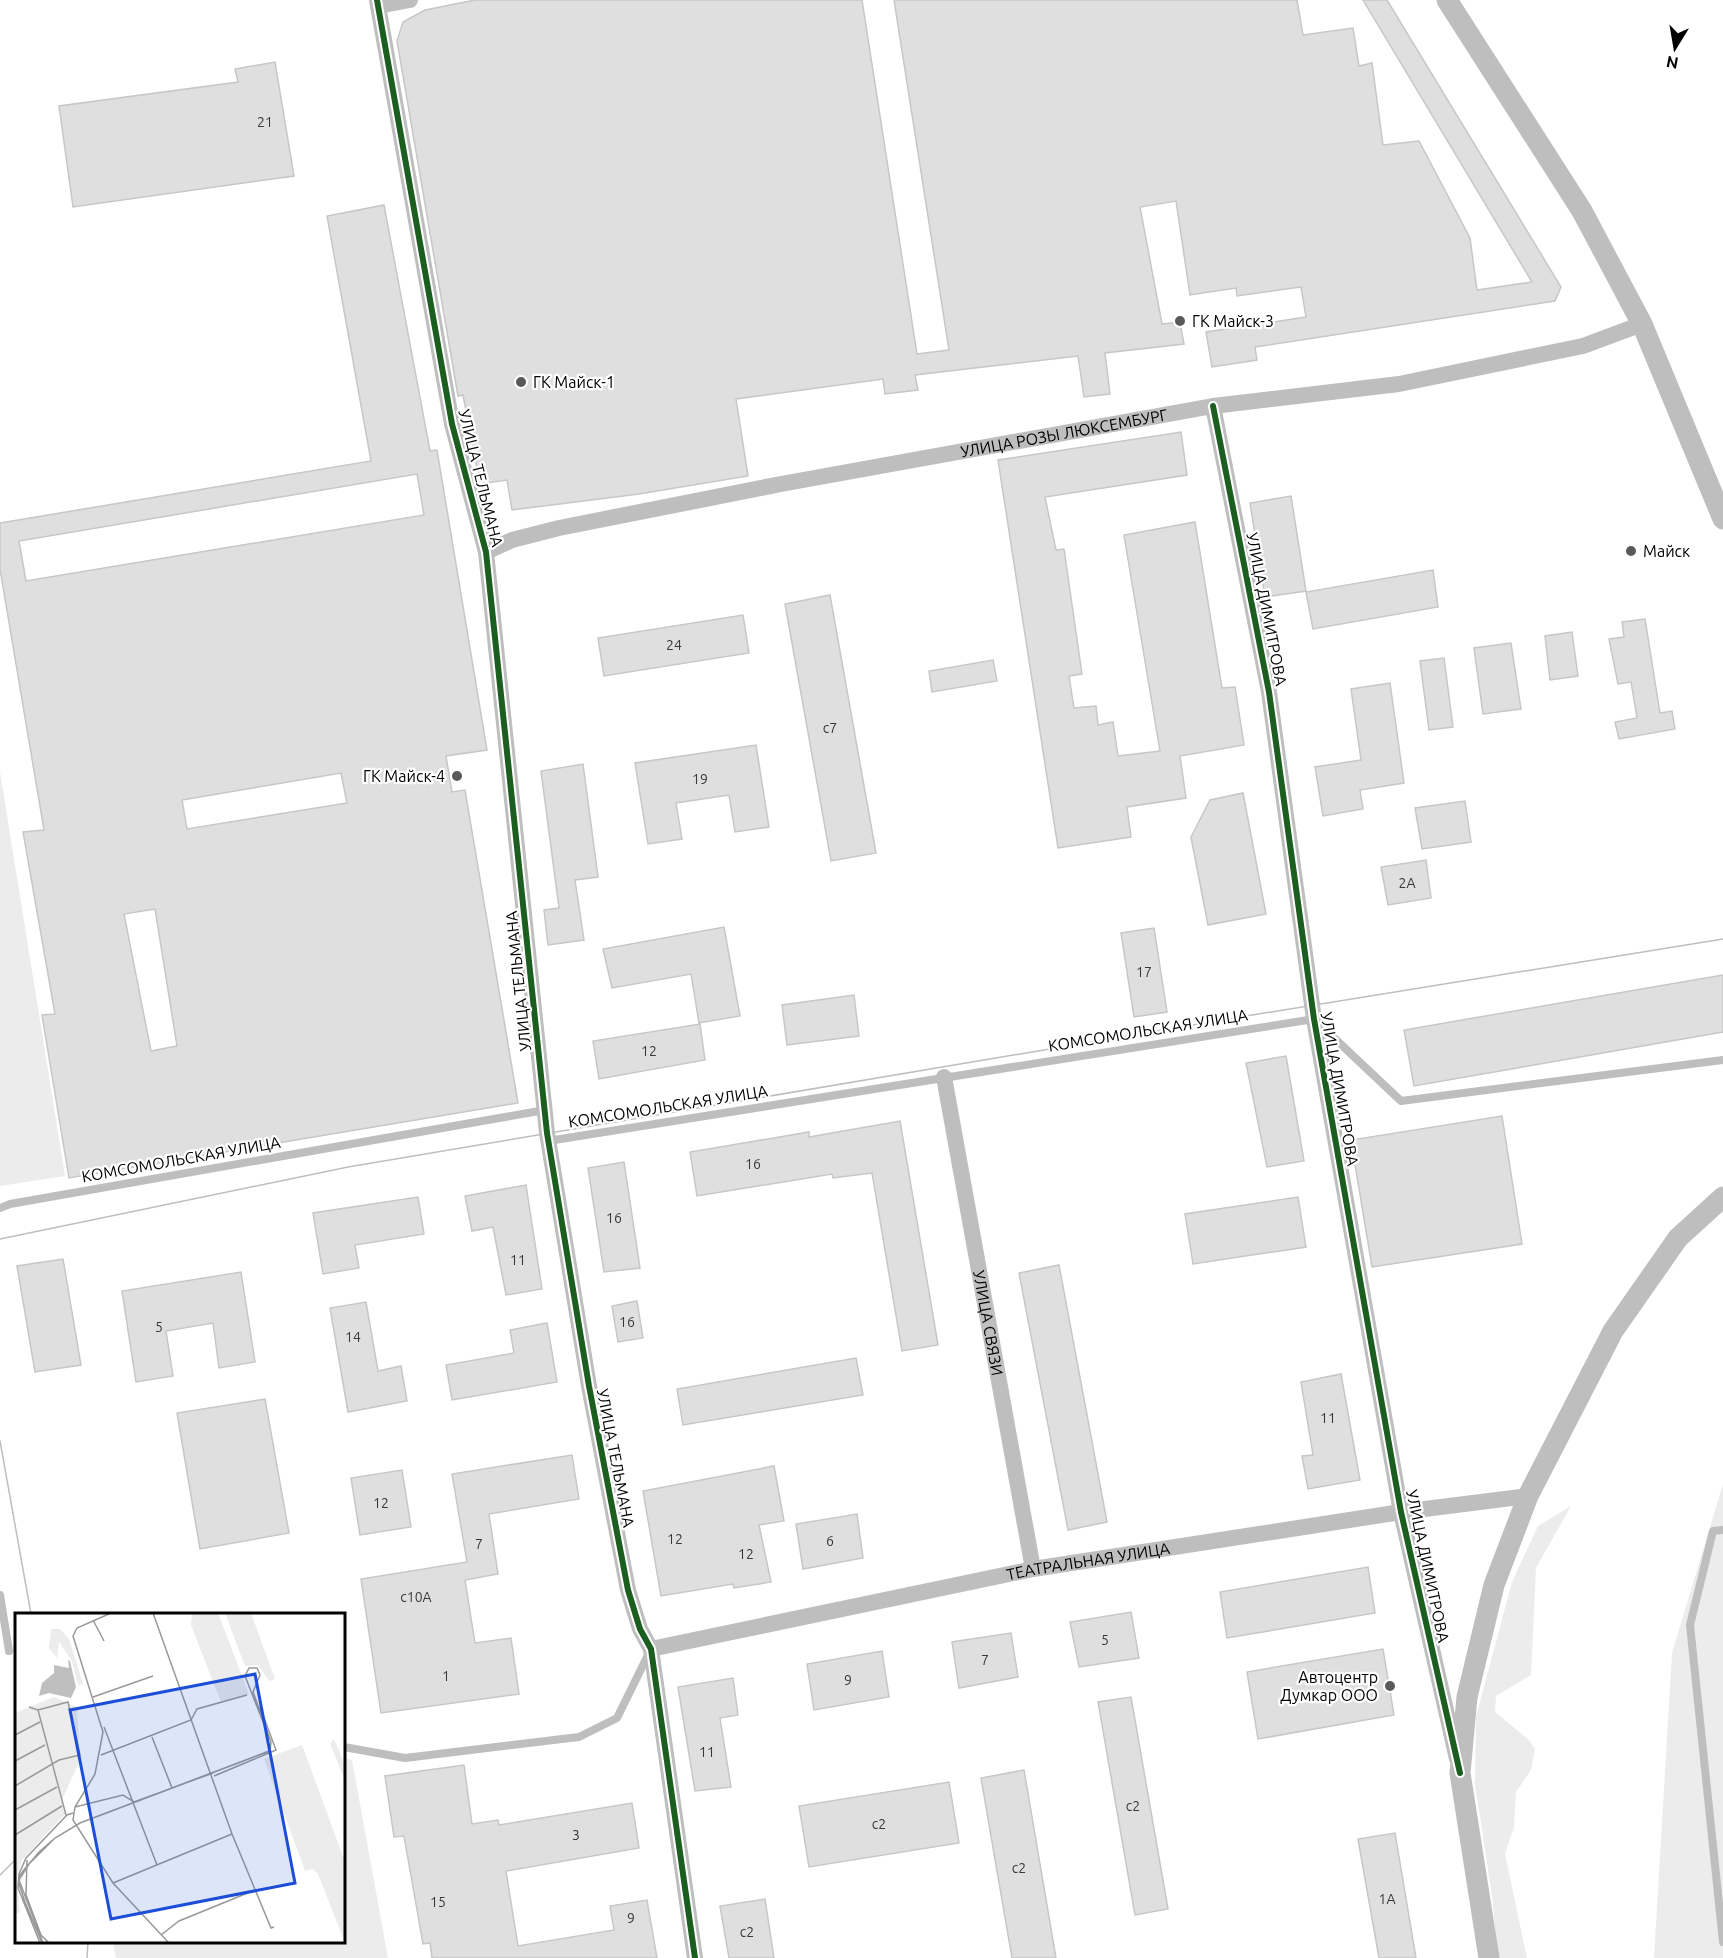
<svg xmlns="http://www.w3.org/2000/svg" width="1723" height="1958" viewBox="0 0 1723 1958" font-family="Ubuntu,sans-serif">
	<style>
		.green { fill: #ececec }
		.building { fill: #dfdfdf; stroke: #c7c7c7; stroke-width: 1.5; fill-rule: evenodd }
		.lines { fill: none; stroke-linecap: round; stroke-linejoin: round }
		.service { stroke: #bebebe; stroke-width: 8 }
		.minor { stroke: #bebebe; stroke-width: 16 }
		.tertiary { stroke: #bebebe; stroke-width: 21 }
		.tram { stroke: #bebebe; stroke-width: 1.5 }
		.cycleway-casing { stroke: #fff; stroke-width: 10 }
		.cycleway { stroke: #1b5e20; stroke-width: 6 }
		.poi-dot { fill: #595959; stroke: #fff; stroke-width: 2 }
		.labels { text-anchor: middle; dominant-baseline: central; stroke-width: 4.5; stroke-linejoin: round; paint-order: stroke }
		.number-label { font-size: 14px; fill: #383838 }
		.poi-label { font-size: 16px; fill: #000; stroke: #fff; text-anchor: start }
		.street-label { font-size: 16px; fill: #000; stroke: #fff }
		.inset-road { fill: none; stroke: #999; stroke-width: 1.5 }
		.view { fill: #1d4ed8; fill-opacity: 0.15; stroke: #1d4ed8; stroke-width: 3 }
		.inset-edge { fill: none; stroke: #000; stroke-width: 3 }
	</style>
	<rect width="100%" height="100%" fill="#fff"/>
	<path class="green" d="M0,772l65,404 -65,10z
		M1723,1484v474h-69l18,-305z
		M1571,1506l-35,62 -5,107 -35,21 -1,16 34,28 6,9 -4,21 -15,22 -2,35 -9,27 22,104h-29l-6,-62 -17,-112 1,-67 36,-135 26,-56z
		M344,1758l8,2 36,198h-272l-3,-16h231z"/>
	<path class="building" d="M475,0h387l55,354 32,-4 -55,-350h403l6,35 50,-7 6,38 13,-3 11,82 36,-4 51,97 7,52 55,-8 -169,-282h24l174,287 -6,14 -300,46 2,13 -45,7 -6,-35 100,-15 -5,-30 -64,9 -1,-8 -46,7 -14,-94 -36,6 22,117 18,-2 4,22 -79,9 5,41 -26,3 -6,-41 -163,19 3,15 -33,4 -2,-15 -147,20 12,77 -109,18 -127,16 -5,-30 -27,4 -17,-89 -5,1 -61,-355 6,-19 22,-12z
		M275,62l19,114 -221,31 -14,-101 179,-24 -3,-13z
		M384,205l46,246 7,-1 50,300 -41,6 6,36 13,-2 53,313 -449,75 -27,-163 13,-1 -32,-182 21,-2 -44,-261v-46l371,-62 -44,-245zM417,474l7,41 -398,66 -7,-40zM341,773l6,30 -160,26 -5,-29zM155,909l22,137 -26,5 -27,-137z
		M1181,432l6,43 -142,22 11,53 8,-1 18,125 -13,2 5,32 22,-2 2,19 15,-3 5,34 42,-5 -36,-216 71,-13 27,166 13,-1 9,58 -64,11 6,42 -59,9 4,30 -73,11 -60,-388z
		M1291,496l15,95 -41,6 -15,-94z
		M1433,570l5,37 -125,22 -7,-37z
		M830,595l46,258 -45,8 -46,-257z
		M743,615l6,38 -145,23 -6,-38z
		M1645,619l15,94 12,-2 3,18 -56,10 -4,-17 22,-4 -6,-36 -13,2 -9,-45 15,-2 -2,-15z
		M1572,632l6,44 -28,4 -5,-44z
		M1511,643l10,66 -38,5 -9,-66z
		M1444,658l9,69 -24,3 -9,-69z
		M993,660l4,21 -65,11 -3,-21z
		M1390,683l14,100 -44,7 3,19 -40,7 -8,-49 46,-7 -10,-71z
		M756,745l13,82 -34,5 -6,-37 -53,8 6,36 -34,5 -13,-81z
		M583,764l15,113 -23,3 9,60 -36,5 -4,-35 15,-2 -18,-137z
		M1243,793l23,121 -58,11 -17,-88 19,-37z
		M1465,801l6,41 -49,7 -7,-41z
		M1426,860l5,38 -43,7 -7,-38z
		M724,927l16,89 -41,7 -8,-49 -79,14 -9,-39z
		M1154,928l13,84 -33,5 -13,-84z
		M1723,975v57l-309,54 -10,-56z
		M854,995l5,41 -72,9 -5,-40z
		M700,1024l5,36 -106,19 -6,-38z
		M1286,1056l18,105 -37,6 -21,-104z
		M1502,1116l20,128 -150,23 -21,-127z
		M900,1121l38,224 -36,6 -30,-178 -39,5 -1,-4 -135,22 -7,-44 119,-20v5z
		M624,1162l16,106 -36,4 -16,-104z
		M526,1185l16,104 -36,6 -13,-68 -21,4 -7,-35z
		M418,1197l6,37 -69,11 4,23 -36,6 -10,-61z
		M1298,1197l8,50 -113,17 -8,-50z
		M63,1259l18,106 -46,7 -18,-106z
		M1059,1265l48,257 -39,8 -49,-257z
		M241,1272l14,90 -36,6 -6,-45 -47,8 7,45 -37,6 -14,-91z
		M637,1301l6,37 -25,4 -6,-36z
		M366,1302l12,69 23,-5 6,35 -59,11 -18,-104z
		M547,1323l10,59 -105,18 -6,-35 68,-12 -4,-23z
		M856,1358l7,37 -180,30 -6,-36z
		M1341,1374l19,106 -52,9 -6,-33 11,-1 -12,-73z
		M265,1399l24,134 -89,16 -23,-136z
		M572,1455l7,44 -90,15 9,60 -33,6 10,63 36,-5 8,56 -138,19 -20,-134 106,-17 -15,-88z
		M774,1466l10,55 -25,4 12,57 -37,6 -1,-4 -72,12 -18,-105z
		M402,1470l9,57 -51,8 -9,-57z
		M857,1514l6,44 -60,11 -7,-45z
		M1368,1567l7,46 -148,25 -7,-46z
		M1131,1612l8,46 -60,9 -9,-45z
		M1011,1633l7,44 -59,11 -7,-46z
		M1383,1649l11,66 -136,24 -11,-67z
		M882,1651l7,46 -75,13 -7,-46z
		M733,1678l5,37 -18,3 11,69 -36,4 -17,-104z
		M1131,1697l37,212 -33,6 -37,-213z
		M464,1765l8,59 26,-4 1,5 133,-22 7,45 -133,23 12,75 96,-16 -4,-24 37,-6 10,58h-225l-2,-15 -7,1 -19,-108 -10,1 -9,-61z
		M1024,1770l32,188h-44l-31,-180z
		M949,1782l10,61 -150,24 -10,-61z
		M1395,1833l21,125h-37l-21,-119z
		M765,1899l9,59h-45l-9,-52z"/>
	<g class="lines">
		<path class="service" d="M548,1141l766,-122 87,82 322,-41
			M0,1208l10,-4 535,-94
			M1723,1530l-10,1 -23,94 33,317
			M0,1595l9,56
			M344,1747l61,11 174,-21 38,-19 31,-63"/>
		<g class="minor">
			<path d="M377,0l75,424 34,128 61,581 42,253 39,204 12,39 11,20 44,309"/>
			<path d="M378,6l32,-6"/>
			<path d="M1213,406l56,286 45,327 87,493 56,247"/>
			<path id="s1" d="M486,552l26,-12 47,-12 222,-44 432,-78 186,-22 184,-38 59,-22"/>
			<path id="s2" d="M944,1077l89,492"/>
			<path id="s3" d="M651,1649l382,-80 368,-57 127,-16"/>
		</g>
		<path class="tertiary" d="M1447,0l135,211 60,113 81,195
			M1489,1958l-29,-185 7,-76 27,-112 34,-89 85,-165 65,-93 45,-41"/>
		<path class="tram" d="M0,1239l348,-72 892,-150 483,-78
			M0,1441l31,173
			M0,1875l16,-16
			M87,1958l1,-16"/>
		<defs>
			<path id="cycleway" d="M377,0l75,424 34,128 61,581 42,253 39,204 12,39 11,20 44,309
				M1213,406l56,286 45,327 87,493 59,261"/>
		</defs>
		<use href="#cycleway" class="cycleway-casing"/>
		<use href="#cycleway" class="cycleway"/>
	</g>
	<g class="poi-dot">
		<circle cx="1180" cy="321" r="6"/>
		<circle cx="521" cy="382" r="6"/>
		<circle cx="1631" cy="551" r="6"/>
		<circle cx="457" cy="776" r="6"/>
		<circle cx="1390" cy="1686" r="6"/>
	</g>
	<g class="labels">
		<g class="number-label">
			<text x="265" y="122">21</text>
			<text x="674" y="645">24</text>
			<text x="830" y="728">с7</text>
			<text x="700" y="779">19</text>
			<text x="1407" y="883">2А</text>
			<text x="1144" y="972">17</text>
			<text x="649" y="1051">12</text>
			<text x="753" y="1164">16</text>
			<text x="614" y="1218">16</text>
			<text x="518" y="1260">11</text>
			<text x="627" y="1322">16</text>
			<text x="159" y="1327">5</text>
			<text x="353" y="1337">14</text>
			<text x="1328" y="1418">11</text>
			<text x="381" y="1503">12</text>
			<text x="675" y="1539">12</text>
			<text x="830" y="1541">6</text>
			<text x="479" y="1544">7</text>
			<text x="746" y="1554">12</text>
			<text x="416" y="1597">с10А</text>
			<text x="1105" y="1640">5</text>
			<text x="985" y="1660">7</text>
			<text x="446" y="1676">1</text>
			<text x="848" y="1680">9</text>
			<text x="707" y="1752">11</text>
			<text x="1133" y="1806">с2</text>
			<text x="879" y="1824">с2</text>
			<text x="576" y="1835">3</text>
			<text x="1019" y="1868">с2</text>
			<text x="1387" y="1899">1А</text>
			<text x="438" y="1902">15</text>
			<text x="631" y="1918">9</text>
			<text x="747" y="1932">с2</text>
		</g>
		<g class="poi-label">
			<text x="1192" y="321">ГК Майск-3</text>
			<text x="533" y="382">ГК Майск-1</text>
			<text x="1643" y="551">Майск</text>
			<text x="445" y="776" text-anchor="end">ГК Майск-4</text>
			<text x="1378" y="1677" text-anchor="end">Автоцентр<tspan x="1378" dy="18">Думкар ООО</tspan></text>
		</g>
		<g class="street-label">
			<text stroke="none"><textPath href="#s1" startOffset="591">УЛИЦА РОЗЫ ЛЮКСЕМБУРГ</textPath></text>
			<text transform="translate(481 478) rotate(76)">УЛИЦА ТЕЛЬМАНА</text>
			<text transform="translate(1267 609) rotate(79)">УЛИЦА ДИМИТРОВА</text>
			<text transform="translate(518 981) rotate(-96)">УЛИЦА ТЕЛЬМАНА</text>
			<text transform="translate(1148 1030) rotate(-9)">КОМСОМОЛЬСКАЯ УЛИЦА</text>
			<text transform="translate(1340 1089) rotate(80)">УЛИЦА ДИМИТРОВА</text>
			<text transform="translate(668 1106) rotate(-9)">КОМСОМОЛЬСКАЯ УЛИЦА</text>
			<text transform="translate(181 1159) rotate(-10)">КОМСОМОЛЬСКАЯ УЛИЦА</text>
			<text stroke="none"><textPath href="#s2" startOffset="250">УЛИЦА СВЯЗИ</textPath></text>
			<text transform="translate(616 1458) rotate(79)">УЛИЦА ТЕЛЬМАНА</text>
			<text stroke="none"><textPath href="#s3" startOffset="446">ТЕАТРАЛЬНАЯ УЛИЦА</textPath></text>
			<text transform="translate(1428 1566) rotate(78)">УЛИЦА ДИМИТРОВА</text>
		</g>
	</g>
	<g transform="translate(15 1613)">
		<rect width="330" height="330" fill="#fff"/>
		<path d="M177,0h26l31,81 -28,8 -30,-77zM210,0h26l24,66 -6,2 -11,-16 -13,1zM36,16h9l9,10 14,45 -5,1 -6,-24 -13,-19 -2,16 -8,-10zM39,84l23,10 3,53 -18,40 3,14 -43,46 -5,18 3,34 -5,3v-202zM319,126l11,26v15l-15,-36zM287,132l43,117v81l-27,-69 -5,-5 -8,2 -41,-112z" fill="#ececec"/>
		<path d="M53,47l2,1 6,26 -5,11 -22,-5 -10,3 3,-13 12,-10v-8l15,3z" fill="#bfbfbf"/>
		<path class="inset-road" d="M96,0l-34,15 -4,8 30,96 -8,42 -20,33 -2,13 40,63 56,60M138,0l79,221 39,94 3,-1M78,7l11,21M78,84l60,-21M14,94l9,3 28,105M89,114l53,138M0,122l25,-13M137,124l20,51M86,142l90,-35 6,-11 50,-14M0,148l30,-16M199,163l62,-26 -16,-43M0,173l44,-26 21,-5 -12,-53 -30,8M60,194l48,-12 11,7 79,-29M0,197l42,-23M0,222l47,-29M12,247l-1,35 15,40 8,8M98,270l119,-49M146,322l18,-14 76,-31M25,330l-22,-55 1,-14 7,-16 41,-43 6,-2M27,330l-17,-41 -6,-18v-7l4,-6 16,-19 16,-14 25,-15 189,-72 2,-9 -26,-66 4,-8h8l3,7 -7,17 18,50 -1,9 -190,72 -25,15 -26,26 -10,16 24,63"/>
		<path class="view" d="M240,61l40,209 -184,36 -41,-209z"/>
		<rect width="330" height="330" class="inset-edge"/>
	</g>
	<g transform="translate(1675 48) rotate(191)" stroke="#ffffff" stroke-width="4.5" paint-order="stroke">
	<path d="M0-4.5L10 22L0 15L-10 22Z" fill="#000000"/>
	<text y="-9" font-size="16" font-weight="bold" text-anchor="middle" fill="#000000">N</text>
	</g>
</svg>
